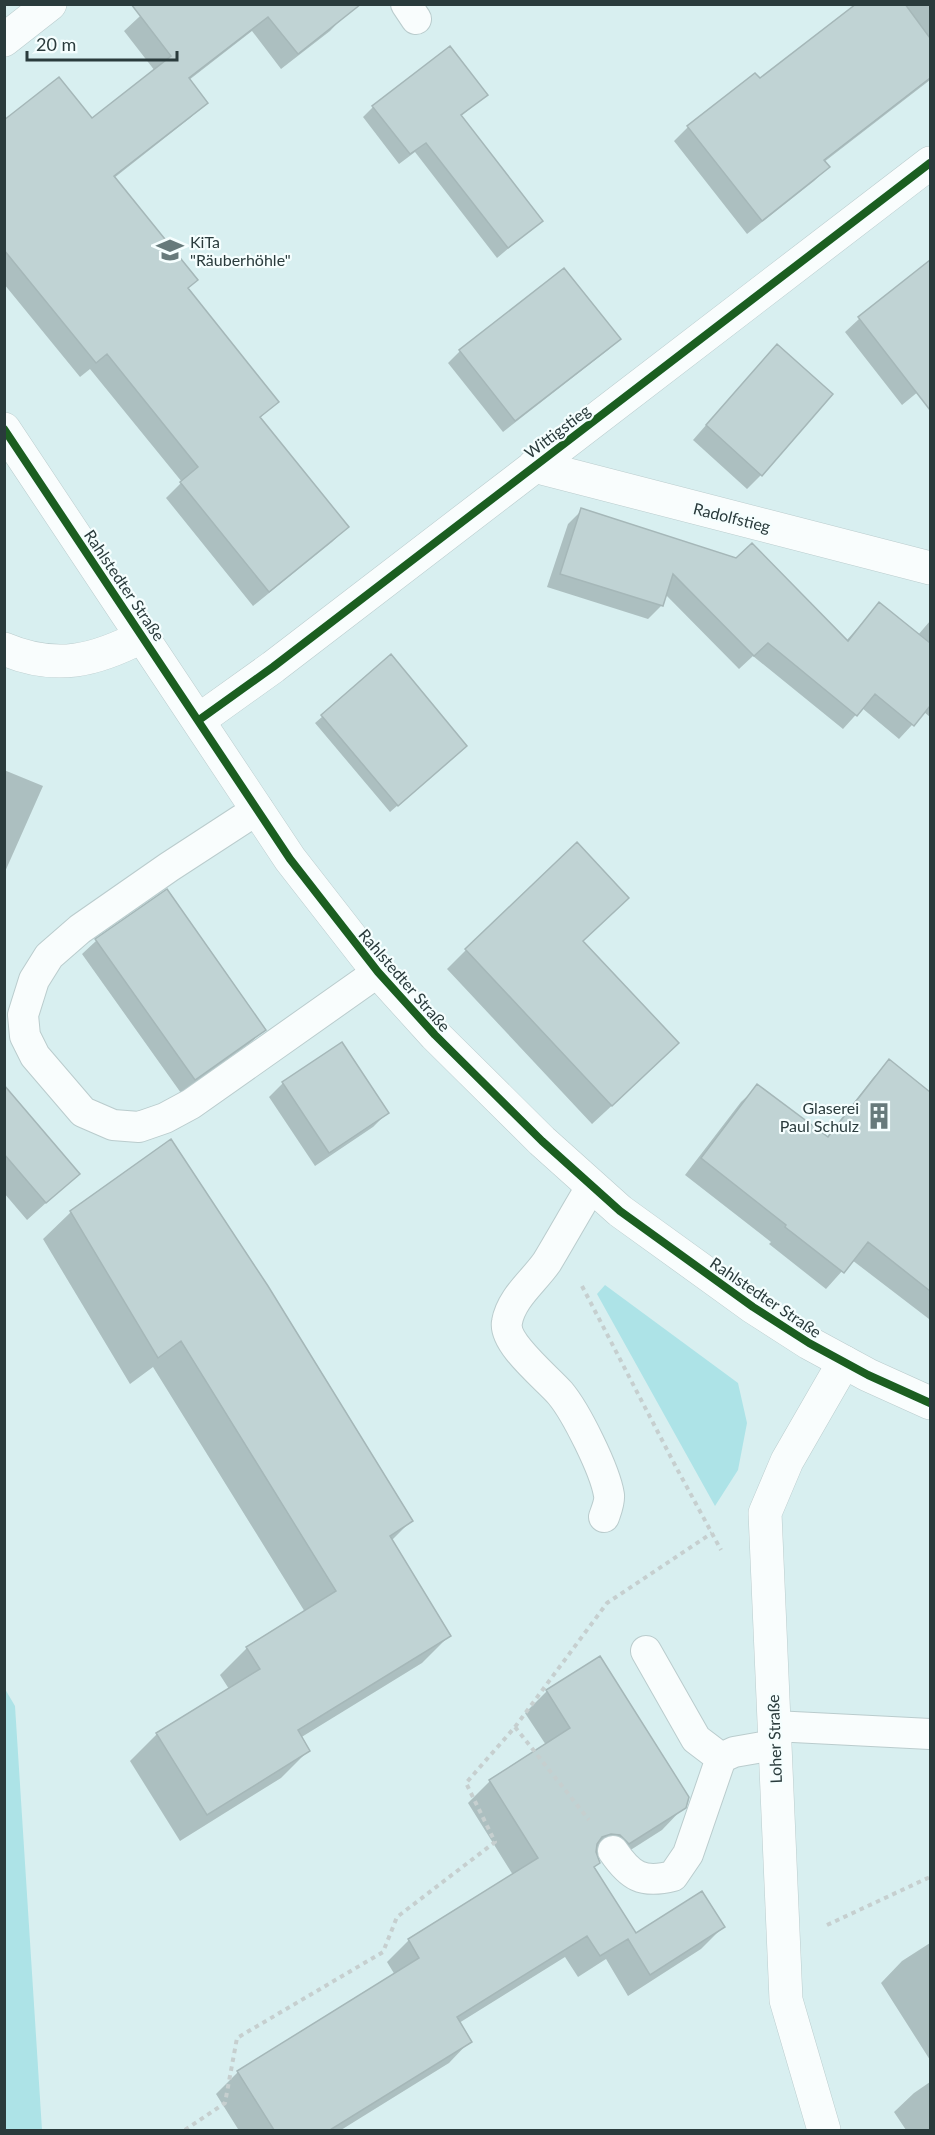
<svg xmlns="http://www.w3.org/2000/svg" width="935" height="2135" viewBox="0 0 935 2135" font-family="Lato,sans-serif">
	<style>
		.green { fill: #ade3e7 }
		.shadow { fill: #0003 }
		.building { fill: #c0d3d4; stroke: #a5b7b8; stroke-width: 1.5 }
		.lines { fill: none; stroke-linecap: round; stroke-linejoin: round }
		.service-casing { stroke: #bacccd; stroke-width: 32 }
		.minor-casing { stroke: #bacccd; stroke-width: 34 }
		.secondary-casing { stroke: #bacccd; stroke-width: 34 }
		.path { stroke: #c6cfcf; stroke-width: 4; stroke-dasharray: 4.5 4.5; stroke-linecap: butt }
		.service { stroke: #f9fdfd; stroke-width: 30 }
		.minor { stroke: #f9fdfd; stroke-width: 33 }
		.secondary { stroke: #f9fdfd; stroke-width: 33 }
		.cycleway-casing { stroke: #f5fefe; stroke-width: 11 }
		.cycleway { stroke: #1b5e20; stroke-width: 8 }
		.labels { text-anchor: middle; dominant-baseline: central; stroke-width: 4.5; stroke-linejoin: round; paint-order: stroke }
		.poi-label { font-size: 16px; fill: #2a3b3c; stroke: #f5fefe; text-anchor: start }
		.street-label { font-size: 16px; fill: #2a3b3c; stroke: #f5fefe }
	</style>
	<rect width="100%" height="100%" fill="#d8eff0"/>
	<path class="green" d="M605,1285l133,98 9,40 -9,47 -23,36 -118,-212z
		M5,1689l10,17 27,424h-37z"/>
	<path class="shadow" d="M153,4l192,11 -15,16 -49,38 -29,-38 -63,49 17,23 -16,15 -76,60 82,102 -9,9 90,113 -17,16 87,109 -15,15 -79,64 -87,-108 16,-16 -92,-113 -10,8 -76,-93v-163l88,-1 63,-49 -31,-40z
		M858,4h72v76l-106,82 4,5 -14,14 -67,53 -73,-93 14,-14 72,-47z
		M486,95l-26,22 81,104 -44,37 -82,-106 -16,12 -36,-47 10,-10z
		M928,264l2,4v114l-28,23 -57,-73 14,-13z
		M563,270l56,69 -11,11 -105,82 -55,-69 12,-12z
		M763,360l-2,115 -14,14 -54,-49z
		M582,510l264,131 33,-37 39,31 12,-14v96l-6,-5 -25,27 -37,-31 -19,21 -90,-73 -14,13 -74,-75 -3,11 -14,14 -101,-32 21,-63z
		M391,657l67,96 -68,59 -75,-89z
		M4,770l39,16 -39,88z
		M96,941l168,89 -14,13 -69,50 -99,-139z
		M581,942l77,121 -66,61 -145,-155 19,-19z
		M889,1061l-1,84 42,33 -1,141 -77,-59 -26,29 -57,-45 2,-2 -86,-67 56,-73 17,-16 68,52 47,-60z
		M283,1083l104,30 -14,14 -58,39 -46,-69z
		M4,1088l74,86 -51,46 -23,-27z
		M170,1141l241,380 -20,20 58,95 -27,27 -122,75 8,13 -27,27 -101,63 -50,-80 27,-27 72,-45 -9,-14 27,-27 58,-36 -152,-245 -23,17 -87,-145 28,-27z
		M547,1691l137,116 -22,23 -55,35 -12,-11 4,9 -6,5 42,67 88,-8 -22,22 -73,47 -22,-37 -28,18 -13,-20 -106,66 11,18 -21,22 -108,67h-105l2,-1 -22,-35 22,-22 157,-97 -8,-13 22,-22 104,-65 -45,-72 22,-22 56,-36 -21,-32z
		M930,1943v117l-49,-77 21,-22z
		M930,2082v48h-24l-12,-18 20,-19z"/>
	<path class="building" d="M131,4h230l-63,50 -30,-37 -79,61 19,25 -94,73 84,104 -10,8 91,114 -19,15 89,110 -80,65 -89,-110 18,-15 -91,-113 -11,9 -92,-113v-130l55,-43 33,41 79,-62z
		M856,4h49l25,34v40l-106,82 6,7 -68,54 -75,-95 68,-53 5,5z
		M450,46l38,49 -27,20 82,106 -35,27 -82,-105 -16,11 -38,-48z
		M930,260v150l-72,-93z
		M564,268l57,71 -106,82 -56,-71z
		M777,344l56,50 -71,82 -56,-51z
		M581,508l155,50 16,-15 96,98 31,-39 51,41v63l-16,20 -39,-32 -18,22 -89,-73 -14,13 -81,-82 -10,32 -103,-32z
		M391,654l76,92 -69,60 -77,-91z
		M577,842l52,56 -46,43 96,102 -67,63 -147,-157z
		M167,889l99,141 -71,50 -100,-141z
		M342,1042l47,71 -60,40 -47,-71z
		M889,1059l41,33v199l-62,-49 -24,31 -59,-46 1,-2 -85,-67 56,-74 71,53z
		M4,1085l76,89 -34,29 -42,-49z
		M171,1139l97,147 145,235 -23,15 61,100 -153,94 12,21 -103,64 -51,-82 104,-64 -14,-22 90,-56 -155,-250 -23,17 -88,-147z
		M600,1656l89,141 -3,11 -57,36 -9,-9 -9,-1 -9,3 -5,7 -1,8 4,11 -6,4 42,66 66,-42 23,36 -75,48 -22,-36 -28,17 -13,-20 -130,81 15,25 -142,88h-56l-37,-59 182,-113 -11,-19 130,-81 -49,-78 81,-52 -24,-38z"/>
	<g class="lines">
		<defs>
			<path id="service" d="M406,4l10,15
				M258,809l-89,58 -89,62 -31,27 -15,24 -11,35 2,21 10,20 48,56 30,13 26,2 26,-9 26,-14 187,-132
				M591,1187c-15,25 -29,50 -44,75 -13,19 -36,36 -40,60 -4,21 39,55 53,71 16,19 45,77 49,102 1,7 -3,16 -5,22
				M646,1651l50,88 25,19
				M774,1726l156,8
				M613,1851c17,25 29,33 60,25l15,-22 33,-96 13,-6 40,-7"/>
			<path id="minor" d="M4,40l46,-36
				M534,466l396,102
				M4,649c52,22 91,12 139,-13
				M199,720l74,-53 657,-504
				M824,2130l-38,-130 -21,-487 22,-52 57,-99"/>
			<path id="secondary" d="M4,429l286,430 88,113 57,63 107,106 78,70 133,96 56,36 59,32 62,28"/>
		</defs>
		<use href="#service" class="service-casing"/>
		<use href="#minor" class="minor-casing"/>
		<use href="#secondary" class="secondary-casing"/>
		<path class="path" d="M582,1286l94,181 45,83
			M515,1727l92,-124 105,-70
			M827,1925l103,-48
			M185,2130l40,-27 12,-65 146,-86 14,-35 98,-75 -29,-59 49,-56 74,93"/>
		<use href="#service" class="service"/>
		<use href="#minor" class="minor"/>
		<use href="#secondary" class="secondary"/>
		<defs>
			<path id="cycleway" d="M4,429l286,430 88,113 57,63 107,106 78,70 133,96 56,36 59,32 62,28
				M199,720l74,-53 657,-504"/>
		</defs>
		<use href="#cycleway" class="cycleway-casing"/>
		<use href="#cycleway" class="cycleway"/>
	</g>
	<defs>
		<symbol id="school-bare" viewBox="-9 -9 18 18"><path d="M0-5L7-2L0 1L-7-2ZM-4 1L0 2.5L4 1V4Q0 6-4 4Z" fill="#677a7b" stroke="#f5fefe" stroke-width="2.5" paint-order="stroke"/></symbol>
		<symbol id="building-bare" viewBox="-9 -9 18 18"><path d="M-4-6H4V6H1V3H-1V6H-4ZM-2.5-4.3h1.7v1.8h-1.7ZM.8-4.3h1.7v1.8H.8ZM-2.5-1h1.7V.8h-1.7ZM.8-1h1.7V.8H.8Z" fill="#677a7b" stroke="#f5fefe" stroke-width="2.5" paint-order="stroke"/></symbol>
	</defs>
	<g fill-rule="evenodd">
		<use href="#school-bare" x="151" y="231" width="38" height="38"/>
		<use href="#building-bare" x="860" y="1097" width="38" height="38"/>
	</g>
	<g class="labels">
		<g class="poi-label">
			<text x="190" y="241">KiTa<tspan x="190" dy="18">"Räuberhöhle"</tspan></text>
			<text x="859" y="1107" text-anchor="end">Glaserei<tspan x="859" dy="18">Paul Schulz</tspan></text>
		</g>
		<g class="street-label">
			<text transform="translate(557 431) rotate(-37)">Wittigstieg</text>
			<text transform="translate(732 517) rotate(14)">Radolfstieg</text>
			<text transform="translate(125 585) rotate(56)">Rahlstedter Straße</text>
			<text transform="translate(405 980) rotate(49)">Rahlstedter Straße</text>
			<text transform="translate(766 1297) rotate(34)">Rahlstedter Straße</text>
			<text transform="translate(774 1739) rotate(-92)">Loher Straße</text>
		</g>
	</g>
	<rect width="935" height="2135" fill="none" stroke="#2a3b3c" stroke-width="12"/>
	<path d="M27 51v9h150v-9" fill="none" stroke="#2a3b3c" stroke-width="3"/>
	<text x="36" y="51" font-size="18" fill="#2a3b3c" stroke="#f5fefe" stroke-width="4.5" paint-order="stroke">20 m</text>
</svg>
